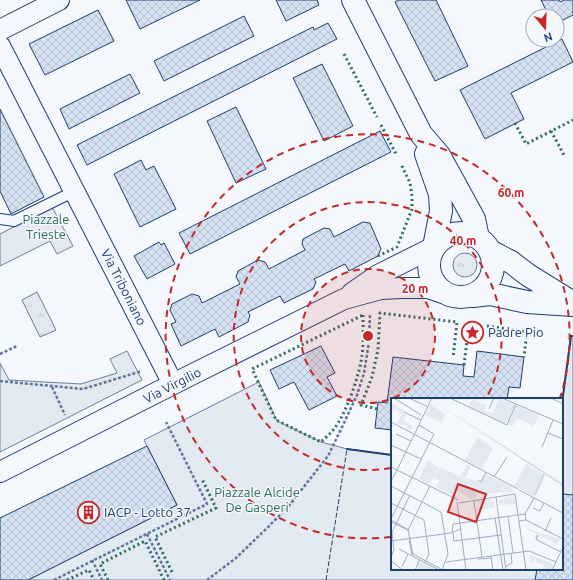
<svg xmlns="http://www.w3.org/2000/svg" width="573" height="580" viewBox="0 0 573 580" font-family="Ubuntu,sans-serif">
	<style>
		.grass { fill: url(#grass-tufts); stroke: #687fa3 }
		.park { fill: #e3e9f0; stroke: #687fa3 }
		.building { fill: url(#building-cross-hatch); stroke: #1d3f73 }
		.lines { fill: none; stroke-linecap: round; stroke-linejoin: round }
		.lane-casing { stroke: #1d3f73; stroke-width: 12 }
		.street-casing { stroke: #1d3f73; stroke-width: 22 }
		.secondary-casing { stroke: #1d3f73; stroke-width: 24 }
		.path { stroke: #5e769c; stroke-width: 2.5; stroke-dasharray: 3 2; stroke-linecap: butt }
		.lane { stroke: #f4f7fb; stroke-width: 10 }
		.street { stroke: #f4f7fb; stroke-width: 20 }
		.secondary { stroke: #f4f7fb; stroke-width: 22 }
		.hedge { stroke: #2c6c60; stroke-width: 3; stroke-dasharray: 2 3; stroke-linecap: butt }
		.fence { stroke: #1d3f73; stroke-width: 1; stroke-dasharray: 5 2; stroke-linecap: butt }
		.wall { stroke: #1d3f73; stroke-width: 2 }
		.ring { fill: none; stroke: #c62828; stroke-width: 2; stroke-dasharray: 7 5 }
		.labels { text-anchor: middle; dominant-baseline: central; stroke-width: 3; stroke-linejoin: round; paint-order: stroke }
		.park-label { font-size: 13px; fill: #2c6c60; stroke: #f4f7fb }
		.street-label { font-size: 13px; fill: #1d3f73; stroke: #f4f7fb }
		.poi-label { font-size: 13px; fill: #1d3f73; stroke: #f4f7fb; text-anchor: start }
		.inset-river { fill: none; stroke: #cfd7e4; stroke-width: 2 }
		.inset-road { fill: none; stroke: #9eadc5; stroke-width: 1 }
		.view { fill: #c62828; fill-opacity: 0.15; stroke: #c62828; stroke-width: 2 }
		.inset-edge { fill: none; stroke: #1d3f73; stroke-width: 2 }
		.centre { fill: #c62828; stroke: #f4f7fb; stroke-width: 2 }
		.ring-label { font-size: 12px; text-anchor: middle; font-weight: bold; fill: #c62828; stroke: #f4f7fb; stroke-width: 3; stroke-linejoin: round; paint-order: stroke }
	</style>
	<defs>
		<pattern id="grass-tufts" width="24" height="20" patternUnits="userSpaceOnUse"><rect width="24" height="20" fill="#e3e9f0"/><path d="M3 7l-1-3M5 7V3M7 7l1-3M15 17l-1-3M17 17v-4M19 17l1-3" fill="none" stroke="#c2c9d1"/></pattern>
		<pattern id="building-cross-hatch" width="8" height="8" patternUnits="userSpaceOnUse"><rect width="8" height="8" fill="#d5e0f0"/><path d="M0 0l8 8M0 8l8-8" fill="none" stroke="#b6c1d1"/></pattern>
	</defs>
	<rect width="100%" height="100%" fill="#f4f7fb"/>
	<path class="grass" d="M453 265a12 12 0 1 1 24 0a12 12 0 1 1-24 0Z
		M37,292l19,38 -16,7 -18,-37z"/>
	<path class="park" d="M52,207l21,39 -16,8 -7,-13 -50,25v-32z
		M571,336h2v244h-545l149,-75 -33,-65 115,-58 18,39 44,21 26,7 45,6v114h170v-166z
		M127,351l15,29 -142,72v-89l9,17 72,4 36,-11 -7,-14z"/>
	<path class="building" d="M126,0h74l-60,29z
		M276,0h41l2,5 -33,16z
		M398,0h38l32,66 -33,15 -40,-79z
		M541,0h18l1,2 4,-2h9v15l-16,8v-7h-8z
		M98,10l16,31 -69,34 -16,-31z
		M244,16l10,20 -90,45 -10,-20z
		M328,23l9,16 -250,126 -10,-20 236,-118 1,3z
		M562,39l11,23 -62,31 13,26 -39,20 -25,-49z
		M322,64l31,62 -29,15 -31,-63z
		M130,74l10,19 -71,36 -9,-20z
		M236,107l30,62 -30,14 -29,-62z
		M0,109l44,88 -33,17 -11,-23z
		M380,131l11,21 -201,102 -11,-21z
		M141,160l5,10 8,-4 22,43 -36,18 -26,-53z
		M363,222l7,1 11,26 -3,7 -29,15 -4,-7 -31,15 2,3 -3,7 -29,14 -4,-7 -32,16 2,3 -2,7 -29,15 -4,-8 -34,17 -10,-22 5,-2 -6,-12 2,-6 20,-10 7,2 3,7 38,-19 -4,-7 2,-6 20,-11 7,2 4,7 36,-19 -3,-6 1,-5 21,-11 6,1 4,8z
		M159,242l2,3 3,-2 11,21 -28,15 -13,-23z
		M321,346l14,27 -8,4 10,19 -28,14 -15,-28 -15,7 -9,-19z
		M477,351l47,6 -4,31 -11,-1 -2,12h-115v31l-17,-2 3,-26 9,1 6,-46 71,8 -1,11 11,1z
		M147,446l30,59 -149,75h-28v-62z
		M562,494l11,1v85h-38l2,-11h25z"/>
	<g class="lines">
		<defs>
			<path id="lane" d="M0,219l14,2 61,-30"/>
			<path id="street" d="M0,30l59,-30
				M0,46l173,338
				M352,293l26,-18 56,-28
				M0,472l193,-98 151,-75 37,-10 20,-1h27l15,5"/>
			<path id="secondary" d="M353,0l68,134 18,21 35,64 4,19
				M426,154l14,40 1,17 -7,36
				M429 265a32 32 0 1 1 64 0a32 32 0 1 1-64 0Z
				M490,251l21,11 17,13 45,28
				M473,296l17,-2 37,8 46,3"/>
		</defs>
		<use href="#lane" class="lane-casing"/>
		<use href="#street" class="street-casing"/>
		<use href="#secondary" class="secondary-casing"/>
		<path class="path" d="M0,354l17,-8
			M0,381l83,8 59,-18
			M52,387l13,28
			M147,534l23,46
			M92,560l10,20
			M54,580l153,-76 -41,-82
			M207,580l29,-22 32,-31 20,-20 40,-51 15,-31 14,-30 7,-22 5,-31 1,-29"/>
		<use href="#lane" class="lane"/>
		<use href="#street" class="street"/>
		<use href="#secondary" class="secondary"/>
		<path class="hedge" d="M344,54l33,63
			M515,123l11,21 47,-24
			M381,125l15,29
			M551,131l14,26
			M378,256l19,-9 15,-38v-13l-2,-13 -9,-19
			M363,315c0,13 1,26 -1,40 -2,19 -16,59 -28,74 -4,5 -9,9 -13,13l-45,-22 -24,-51z
			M487,326l40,6 -3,25
			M464,365l5,-41
			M377,409l-16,-4 11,-28 6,-27 2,-37 77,9 -4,36
			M172,572l-17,-35 61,-29 -14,-29
			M67,580l22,-10 5,10
			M108,580l-8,-16 45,-23 19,39"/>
		<path class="fence" d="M326,580l21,-131"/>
		<path class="wall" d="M562,403l9,-67h2
			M347,449l45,6"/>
	</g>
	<circle cx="368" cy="336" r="67" fill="#c62828" fill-opacity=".12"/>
	<g class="ring">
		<circle cx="368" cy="336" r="67"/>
		<path d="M391 468A134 134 0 1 1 486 399"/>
		<path d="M391 537A202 202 0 1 1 560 398"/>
	</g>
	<defs>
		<symbol id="sight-ring" viewBox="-11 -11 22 22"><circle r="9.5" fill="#f4f7fb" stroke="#c62828" stroke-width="1.5"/><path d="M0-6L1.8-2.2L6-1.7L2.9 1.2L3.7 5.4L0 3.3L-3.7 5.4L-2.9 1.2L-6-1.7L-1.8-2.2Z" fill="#c62828"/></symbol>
		<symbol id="building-ring" viewBox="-11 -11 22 22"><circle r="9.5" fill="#f4f7fb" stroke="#c62828" stroke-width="1.5"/><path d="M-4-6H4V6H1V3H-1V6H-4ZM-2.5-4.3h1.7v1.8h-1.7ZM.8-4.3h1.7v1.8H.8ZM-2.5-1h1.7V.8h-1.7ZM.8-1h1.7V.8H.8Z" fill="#c62828"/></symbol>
	</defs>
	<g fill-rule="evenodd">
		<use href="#sight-ring" x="460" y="320" width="25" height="25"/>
		<use href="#building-ring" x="76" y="500" width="25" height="25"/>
	</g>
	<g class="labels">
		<g class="park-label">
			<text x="46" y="219">Piazzale<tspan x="46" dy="15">Trieste</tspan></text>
			<text x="257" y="492">Piazzale Alcide<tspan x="257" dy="15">De Gasperi</tspan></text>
		</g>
		<g class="street-label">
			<text transform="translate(124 287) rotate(63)">Via Triboniano</text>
			<text transform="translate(172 385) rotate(-27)">Via Virgilio</text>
		</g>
		<g class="poi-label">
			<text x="488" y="332">Padre Pio</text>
			<text x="104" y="512">IACP - Lotto 37</text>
		</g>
	</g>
	<g transform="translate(391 398)">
		<rect width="172" height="172" fill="#f4f7fb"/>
		<path d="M108,0l16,7 -9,19 -37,-18 3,-7 14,6 -2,5 8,3zM1,6l12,6 -1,3 3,2 -3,5 10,6 -3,4 -4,-2 2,-3 -11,-1 5,-11 -8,-4 -3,3zM125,7l23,10 -5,11 -17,-8 -4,8 -5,-1zM49,69l6,3 -6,11 -6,-3zM139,157l23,9 -3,6h-8l2,-5 -8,-3v-3l-5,5z" fill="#e3e9f0"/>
		<path d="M40,6l14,10 -4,9 -16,-8zM87,39l15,11 -11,21 -17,-9zM37,62l11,8 -9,15 2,2 -13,-6zM136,65l4,5 13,6 -10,22 -20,-10zM76,66l4,2 -6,12 16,4 5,-8 26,13 1,5 -37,2v4l-6,1 -13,-9 -3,6 -18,-9 11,-17 14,7zM123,99l1,7 -16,1 -1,-5zM97,102l6,1 1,6 -18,4v-2l6,-1 -1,-5 -7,-2zM137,125v5l9,4 23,7 -3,5 -30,-15zM32,164l13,8h-19l1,-6z" fill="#e3e9f0"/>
		<path d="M38,0l134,86v2z" fill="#cfd7e4"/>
		<path class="inset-river" d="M144,97l9,-21"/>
		<path class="inset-road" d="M3,0l27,17M18,0l19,9M59,0l57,27 9,-21M111,0l61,26M160,0l12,6M98,11l5,-11M13,14l17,8M0,24l127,67M157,35l15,6M5,36l15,7M0,47l30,14M151,49l11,-27M0,69l67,33M6,72l35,-72M103,79l13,-20M87,82l3,2 5,-10M0,83l6,-11M0,88l50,26 7,42 -6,16M128,92l44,23M105,99l10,73M83,103l8,56M66,104l9,68M0,105l33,17 5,34 -4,8M68,105l56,-9 11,76M142,110l7,3 4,-8M134,116l9,-16M117,118l5,37M104,120l8,52M0,121l43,-85 -15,-9M0,122l18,10M135,122l37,19M0,124l17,8 5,24 28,15M17,132l22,-44M154,133l6,-13M61,134l1,-8 72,-10 1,6 -7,1M62,135l1,8 47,-6M148,138h-3l1,4 24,12M18,142l3,15M0,143l60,-8 10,-4M8,151l40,21M100,158l2,14M0,159l3,-7 -2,-18 18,-37M87,161l13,-1M0,163l12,9M55,164l83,-11 27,11M11,169l6,-13M114,169l7,-4 -1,-10M24,172l5,-11M161,172l11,-23"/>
		<path class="view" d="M67,86l28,10 -10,28 -28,-10z"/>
		<rect width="172" height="172" class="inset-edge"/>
	</g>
	<circle cx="368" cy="336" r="6" class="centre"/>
	<g class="ring-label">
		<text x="511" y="197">60 m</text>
		<text x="463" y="245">40 m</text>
		<text x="415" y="293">20 m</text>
	</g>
	<g transform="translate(545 28) rotate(161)"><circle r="19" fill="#f4f7fb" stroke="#9eadc5"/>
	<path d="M0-3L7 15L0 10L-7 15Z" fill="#c62828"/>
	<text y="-6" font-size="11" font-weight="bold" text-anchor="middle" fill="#1d3f73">N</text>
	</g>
</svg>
